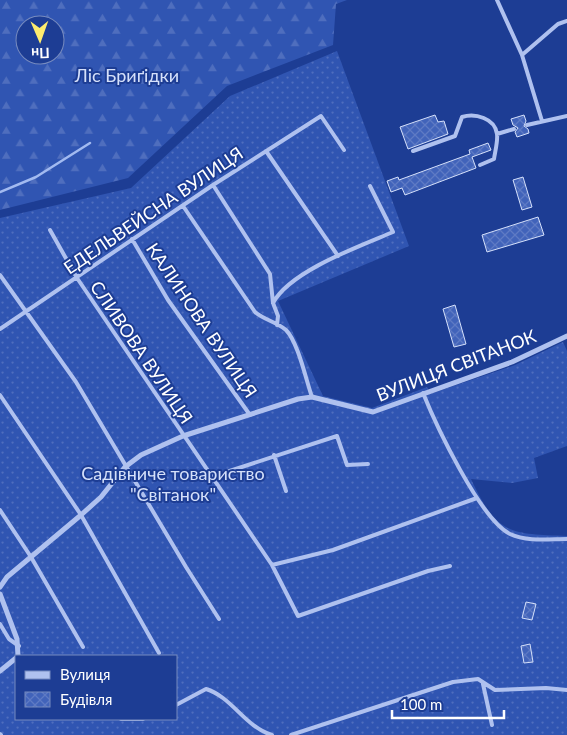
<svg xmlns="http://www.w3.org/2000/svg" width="567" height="735" viewBox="0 0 567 735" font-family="Lato,sans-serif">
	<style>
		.forest { fill: url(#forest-firs); fill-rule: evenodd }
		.garden { fill: url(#garden-dots); fill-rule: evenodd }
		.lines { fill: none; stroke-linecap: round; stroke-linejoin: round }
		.stream { stroke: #a2baf0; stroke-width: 2.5 }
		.building { fill: url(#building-cross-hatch); stroke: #d5e0fa }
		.service { stroke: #afc1ef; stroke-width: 4 }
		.minor { stroke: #afc1ef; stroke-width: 5 }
		.labels { text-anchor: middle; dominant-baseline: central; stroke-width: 4; stroke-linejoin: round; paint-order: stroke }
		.park-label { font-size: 18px; fill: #d5e0fa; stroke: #1d3d94 }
		.street-label { font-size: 18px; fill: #fff; stroke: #1d3d94 }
	</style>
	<defs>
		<pattern id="forest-firs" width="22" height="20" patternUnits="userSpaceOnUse" patternTransform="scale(1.25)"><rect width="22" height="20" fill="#3055b2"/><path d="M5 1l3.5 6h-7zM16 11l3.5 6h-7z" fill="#4f6ebe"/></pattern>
		<pattern id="garden-dots" width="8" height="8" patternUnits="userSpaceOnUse" patternTransform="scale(1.25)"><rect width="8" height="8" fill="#3055b2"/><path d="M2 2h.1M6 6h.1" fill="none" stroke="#4f6ebe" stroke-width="1.8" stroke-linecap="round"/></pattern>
		<pattern id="building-cross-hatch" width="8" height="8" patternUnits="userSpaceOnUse" patternTransform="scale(1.25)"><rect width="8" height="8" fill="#4163ba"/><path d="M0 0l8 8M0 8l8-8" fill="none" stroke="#5e7ac4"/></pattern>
	</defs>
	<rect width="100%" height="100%" fill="#1d3d94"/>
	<path class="forest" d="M0,0h347l-11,4 -3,41 -106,41 -99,92 -128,32zM25,25h30v30h-30z"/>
	<path class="garden" d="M337,51l72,195 -131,55 45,95 49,12 55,-21 3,7 85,-29 48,-23 4,9v95l-33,12 4,20 -26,5 -41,-4c26,56 39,55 96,57v199h-567v-517l131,-30 99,-92zM16,656h160v63h-160z"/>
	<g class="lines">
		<path class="stream" d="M0,192l36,-15 54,-34"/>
	</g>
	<path class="building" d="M435,115l3,7 6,-1 4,13 -40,15 -8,-22z
		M524,115l2,6 -2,5 4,3 1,4 -12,4 -2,-5 3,-4 -5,-3 -2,-6z
		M488,143l3,7 -19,7 4,11 -71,27 -3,-7 -11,4 -4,-11 11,-4 1,3 71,-26 -1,-4z
		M523,177l9,30 -10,3 -9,-30z
		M538,217l6,18 -57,17 -5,-17z
		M455,305l11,39 -12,3 -11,-38z
		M526,602l10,2 -4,16 -10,-2z
		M530,644l3,18 -9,1 -3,-17z"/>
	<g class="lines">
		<path class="service" d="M497,0l25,55
			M542,121l-20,-66 36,-31 9,-3
			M527,125l40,-9
			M497,134l17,-5
			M266,151l72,105
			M413,151l42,-15 7,-19c13,-4 33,1 35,17 1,7 -2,18 -3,25l-14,6
			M213,185l57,89 3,29 5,13 -1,9
			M183,206l72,106c9,8 22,10 31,18 12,12 20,50 26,67
			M50,230l27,48 195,287 26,51 130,-45 22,-5
			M132,239l36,61 82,115
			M0,275l76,107 110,185 33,52
			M273,303c17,-32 87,-57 120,-71l-23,-46
			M0,329l213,-144 108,-69 23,34
			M423,393c13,32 57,126 87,141 17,8 39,5 57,5
			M0,395l81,120 78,138
			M274,455l12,36
			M211,477l126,-41 10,29 21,-1
			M0,510l31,47 52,90
			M272,565l61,-15 144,-52
			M0,624l9,15 10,7
			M483,684l9,41
			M176,705l30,-16c26,8 39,38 66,46
			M121,719h22
			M0,734l1,1
			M291,735l162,-53 25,-3 17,11 51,-2 21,2"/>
		<path class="minor" d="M0,587l7,-10 74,-62 20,-18 24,-30 16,-12 42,-19 115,-37 14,-2 61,15 139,-50 55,-26
			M0,594l17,45 1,17
			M0,671l16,-13"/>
	</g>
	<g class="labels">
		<g class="park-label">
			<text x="127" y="75">Ліс Бриґідки</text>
			<text x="173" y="473">Садівниче товариство<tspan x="173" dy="21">"Світанок"</tspan></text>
		</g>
		<g class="street-label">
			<text transform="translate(153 210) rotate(-34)">ЕДЕЛЬВЕЙСНА ВУЛИЦЯ</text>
			<text transform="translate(202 320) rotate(56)">КАЛИНОВА ВУЛИЦЯ</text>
			<text transform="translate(142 352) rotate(56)">СЛИВОВА ВУЛИЦЯ</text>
			<text transform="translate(456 365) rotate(-21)">ВУЛИЦЯ СВІТАНОК</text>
		</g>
	</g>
	<rect x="15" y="655" width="162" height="65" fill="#1d3d94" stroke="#778bbf"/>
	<rect x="25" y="671" width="25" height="8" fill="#afc1ef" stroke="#778bbf"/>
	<text x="60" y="680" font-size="15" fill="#ffffff">Вулиця</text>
	<rect x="25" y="692" width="25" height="15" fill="url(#building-cross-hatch)" stroke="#778bbf"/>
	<text x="60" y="705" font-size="15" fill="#ffffff">Будівля</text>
	<g transform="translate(40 40) rotate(178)"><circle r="24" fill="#1d3d94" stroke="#778bbf"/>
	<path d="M0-4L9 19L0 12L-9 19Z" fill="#feec6e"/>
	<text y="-8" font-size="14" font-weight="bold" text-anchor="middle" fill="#ffffff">Пн</text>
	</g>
	<path d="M392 710v8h112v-8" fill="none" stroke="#ffffff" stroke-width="2.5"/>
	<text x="400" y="710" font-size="15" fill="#ffffff" stroke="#1d3d94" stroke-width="4" paint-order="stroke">100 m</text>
</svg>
